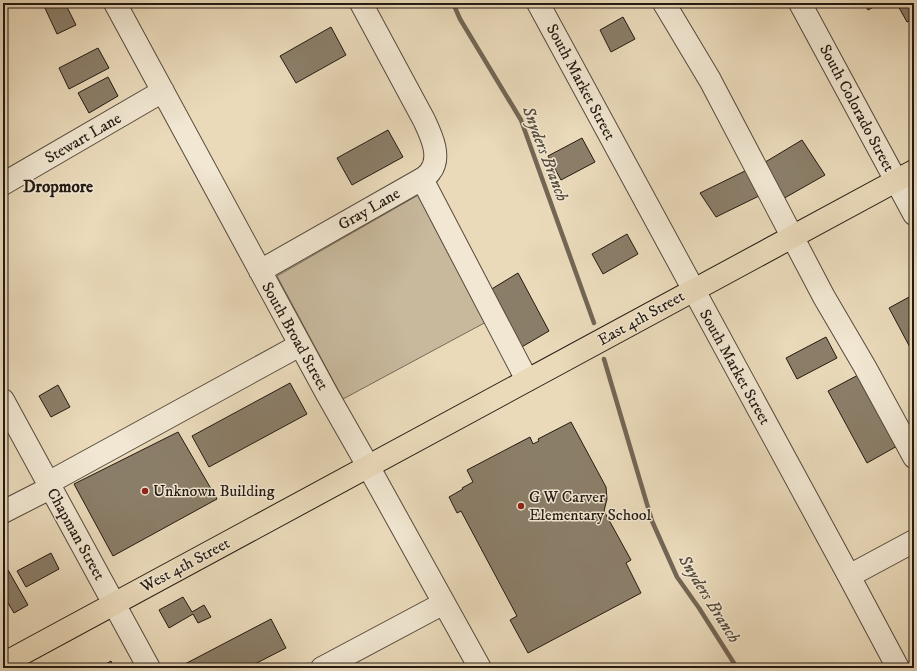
<svg xmlns="http://www.w3.org/2000/svg" width="917" height="671" viewBox="0 0 917 671" font-family="'IM FELL DW Pica',serif">
	<style>
		.green { fill: #c8b99d; stroke: #766a58 }
		.lines { fill: none; stroke-linecap: round; stroke-linejoin: round }
		.stream { stroke: #736655; stroke-width: 4.5 }
		.building { fill: #8b7e69; stroke: #241a12 }
		.minor-casing { stroke: #564a3c; stroke-width: 24 }
		.major-casing { stroke: #241a12; stroke-width: 24 }
		.minor { stroke: #f1e7d2; stroke-width: 22 }
		.major { stroke: #eadaba; stroke-width: 22 }
		.poi-dot { fill: #8f2418; stroke: #f1e7d2; stroke-width: 1.5 }
		.labels { text-anchor: middle; dominant-baseline: central; stroke-width: 3; stroke-linejoin: round; paint-order: stroke }
		.street-label { font-size: 16px; fill: #241a12; stroke: #f1e7d2 }
		.poi-label { font-size: 16px; fill: #241a12; stroke: #f1e7d2; text-anchor: start }
		.water-label { font-size: 17px; font-style: italic; fill: #584d3e; stroke: #f1e7d2 }
		.neighbourhood-label { font-size: 17px; font-weight: bold; fill: #241a12; stroke: #f1e7d2 }
	</style>
	<rect width="100%" height="100%" fill="#eadaba"/>
	<filter id="stains"><feTurbulence type="fractalNoise" baseFrequency=".005" numOctaves="4"/><feColorMatrix values="0 0 0 0 .2 0 0 0 0 .09 0 0 0 0 .02 0 0 0 .5 -.17"/></filter>
	<radialGradient id="worn" r=".72"><stop offset=".6" stop-color="#630" stop-opacity="0"/><stop offset="1" stop-color="#630" stop-opacity=".3"/></radialGradient>
	<path class="green" d="M420,194l68,127 -145,78 -66,-123z"/>
	<g class="lines">
		<path class="stream" d="M453,3l7,16 61,101 73,203
			M604,359l48,162 25,56 22,31 38,60"/>
	</g>
	<path class="building" d="M50,3h15l11,22 -19,9 -13,-28z
		M864,3h17l-13,7z
		M898,3h16v16l-7,3 -10,-18z
		M623,17l12,22 -24,13 -11,-22z
		M331,27l15,28 -50,28 -16,-27z
		M98,48l11,20 -40,21 -10,-21z
		M108,77l10,19 -29,17 -11,-20z
		M388,130l15,27 -51,28 -15,-27z
		M582,138l13,24 -34,18 -13,-24z
		M802,140l23,35 -44,25 -19,-36z
		M747,170l14,25 -45,22 -16,-24z
		M627,234l11,20 -35,20 -11,-20z
		M518,273l31,58 -29,17 -30,-58z
		M911,296l3,6v50l-1,1 -24,-45z
		M826,337l11,21 -40,21 -11,-21z
		M860,374l39,71 -32,18 -39,-72z
		M290,383l17,31 -98,53 -17,-31z
		M58,385l12,22 -19,10 -12,-21z
		M571,422l35,65 1,12 -3,12 27,49 -5,3 15,30 -113,60 -18,-33 7,-4 -56,-105 -4,2 -8,-16 14,-8 -1,-1 11,-6 -6,-12 63,-33 3,7 6,-3 -1,-2z
		M178,432l39,67 -104,57 -39,-72z
		M51,553l8,16 -33,18 -9,-16z
		M8,570l20,35 -14,8 -9,-15 -2,1v-26z
		M183,597l9,15 12,-7 7,12 -13,6 -5,-9 -24,14 -10,-18z
		M271,619l15,29 -39,20h-63l-1,-3z
		M111,661l3,7h-15z
		M366,663l2,5h-12z"/>
	<g class="lines">
		<defs>
			<path id="minor" d="M115,3l212,391 41,72 112,202
				M538,3l311,573 49,92
				M664,3l46,77 114,217 41,70 49,90
				M800,3l114,211
				M422,179l105,201
				M3,184l160,-93
				M260,271l162,-92c3,-2 6,-4 8,-7 12,-15 1,-37 -6,-52l-63,-117
				M3,400l146,268
				M48,483l252,-138
				M3,512l47,-24
				M849,576l65,-35
				M322,668l122,-65"/>
			<path id="major" d="M3,664l911,-493"/>
		</defs>
		<use href="#minor" class="minor-casing"/>
		<use href="#major" class="major-casing"/>
		<use href="#minor" class="minor"/>
		<use href="#major" class="major"/>
	</g>
	<g class="poi-dot">
		<circle cx="145" cy="491" r="4"/>
		<circle cx="521" cy="506" r="4"/>
	</g>
	<g class="labels">
		<g class="street-label">
			<text transform="translate(581 82) rotate(62)">South Market Street</text>
			<text transform="translate(857 108) rotate(62)">South Colorado Street</text>
			<text transform="translate(83 138) rotate(-30)">Stewart Lane</text>
			<text transform="translate(369 209) rotate(-30)">Gray Lane</text>
			<text transform="translate(641 318) rotate(-29)">East 4th Street</text>
			<text transform="translate(295 336) rotate(61)">South Broad Street</text>
			<text transform="translate(735 367) rotate(61)">South Market Street</text>
			<text transform="translate(76 534) rotate(61)">Chapman Street</text>
			<text transform="translate(185 565) rotate(-28)">West 4th Street</text>
		</g>
		<g class="poi-label">
			<text x="153" y="491">Unknown Building</text>
			<text x="529" y="497">G W Carver<tspan x="529" dy="18">Elementary School</tspan></text>
		</g>
		<g class="water-label">
			<text transform="translate(545 154) rotate(69)">Snyders Branch</text>
			<text transform="translate(709 599) rotate(58)">Snyders Branch</text>
		</g>
		<g class="neighbourhood-label">
			<text x="58" y="187">Dropmore</text>
		</g>
	</g>
	<rect width="917" height="671" fill="none" stroke="#eadaba" stroke-width="16"/>
	<rect x="4" y="4" width="909" height="663" fill="none" stroke="#241a12" stroke-width="2"/>
	<rect x="8" y="8" width="901" height="655" fill="none" stroke="#241a12"/>
	<rect width="100%" height="100%" filter="url(#stains)"/>
	<rect width="100%" height="100%" fill="url(#worn)"/>
</svg>
